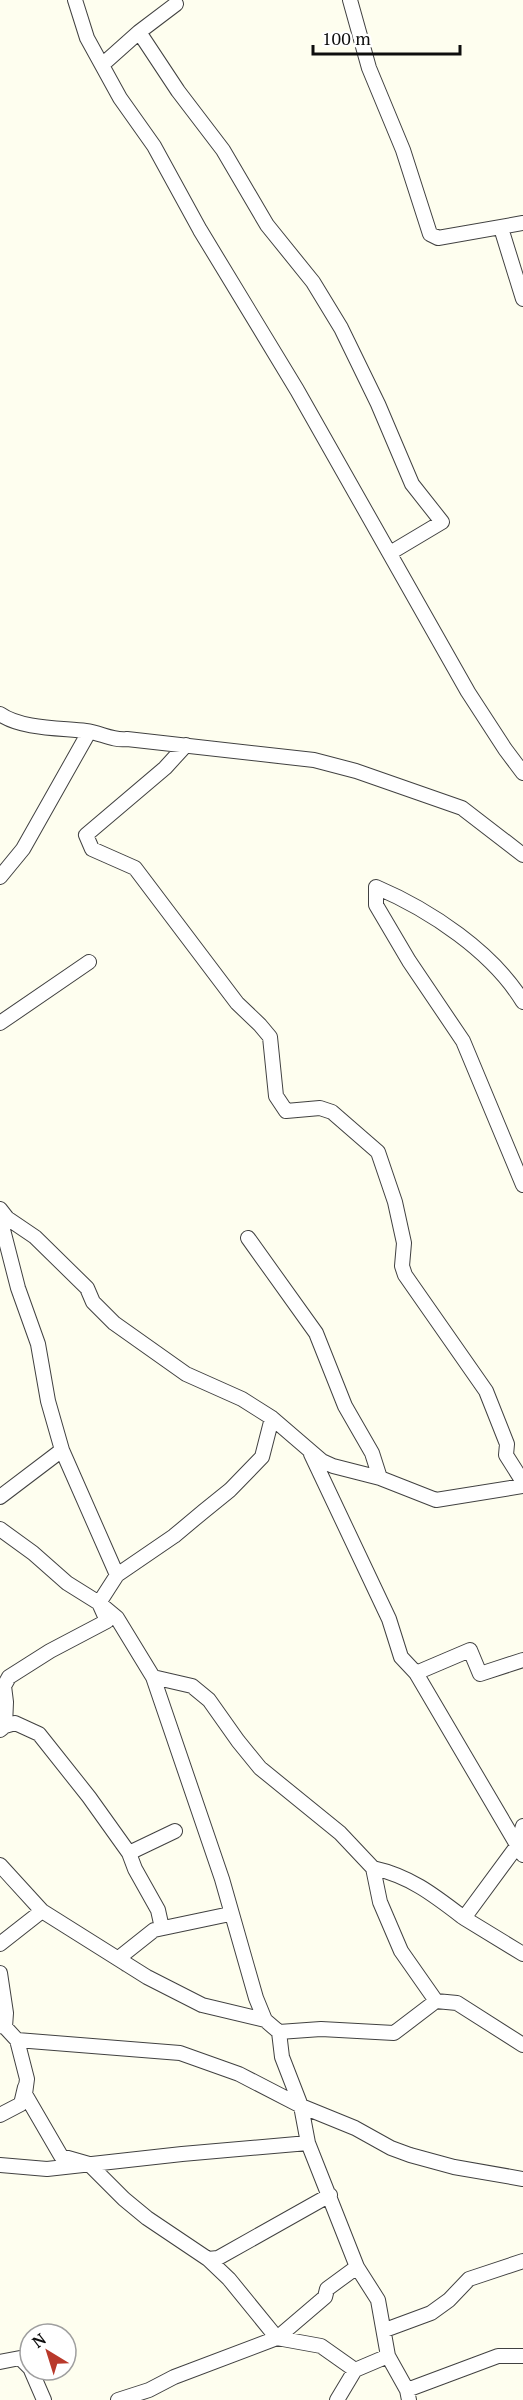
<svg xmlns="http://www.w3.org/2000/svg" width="523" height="2400" viewBox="0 0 523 2400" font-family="'PT Serif',serif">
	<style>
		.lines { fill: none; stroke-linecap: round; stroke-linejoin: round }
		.minor-casing { stroke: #414141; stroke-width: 16 }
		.minor { stroke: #fff; stroke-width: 14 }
	</style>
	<rect width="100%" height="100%" fill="#fefeef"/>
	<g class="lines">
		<defs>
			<path id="minor" d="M75,0l12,38 33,60 34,48 46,84 97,160 171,302 37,57 18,24
				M350,0l19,68 34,82 27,84 8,4 85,-15
				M139,32l39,59 45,59 44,75 46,57 28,46 37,76 34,80 30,38 -52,31
				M102,65l37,-33 37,-28
				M501,228l22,71
				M0,714c21,15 61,14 86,17 15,2 27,10 41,8l187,21 42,11 106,37 61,47
				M186,745l-21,23 -79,67 6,14 43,19 102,135 23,22 10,12 6,59 10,15 34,-3 12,4 46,40 17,50 9,41 -2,23 3,9 81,116 21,53 -1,11 17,27
				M0,877l23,-28 66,-117
				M523,1002c-30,-50 -93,-92 -147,-115v18l33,56 54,80 60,144
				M0,1023l89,-61
				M0,1209l7,9 28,19 52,51 6,14 21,21 72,51 56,25 30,19 50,43 11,5 47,12 56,22 87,-14
				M0,1218l18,70 20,56 10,57 14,49 55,125
				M248,1238l68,95 29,73 27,47 8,25
				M311,1454l78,165 12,38 15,16 107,182
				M0,1497l62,-47
				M0,1529l33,24 34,30 32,20 18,15 36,59 69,202 34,119 9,22 14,12 3,25 19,49 7,37 49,124 21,33 10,56 19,34 2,10
				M416,1673l54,-23 10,24 43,-14
				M153,1677l39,9 17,14 29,41 22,27 80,65 33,35 7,34 21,49 35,50 21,2 66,42
				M5,1726l10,-3 24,11 50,63 40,56 6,16 23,41 4,18
				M0,1730l5,-4 1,-24 -2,-16 5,-9 41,-26 57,-30 -8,-18 18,-28 57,-39 30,-25 26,-21 32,-33 10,-39
				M129,1853l46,-22
				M0,1865l42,46 105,66 55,28 63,15
				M373,1868c37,8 61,27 91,50l53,-72 6,-20
				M464,1918l59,36
				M0,1944l42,-33
				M126,1964l-6,-7 34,-27 76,-16
				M0,1973l6,40 -1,14
				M0,2026l5,1 12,13 163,13 59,21 62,32 54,22 36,20 19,7 44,12 69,12
				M279,2032l42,-3 73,4 42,-32
				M17,2040l10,39 -2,15 36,62 28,8 35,35 23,19 61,41 21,20 48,59 44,8 34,24 33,-14
				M0,2115l21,-11 4,-17
				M0,2165l47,4 135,-15 126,-11
				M208,2259l10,-1 112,-63
				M385,2330l46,-17 18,-13 20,-21 54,-18
				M0,2362l20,-4 10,10
				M31,2370l13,30
				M407,2390l91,-34h25
				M118,2400l31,-10 25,-13 103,-39 48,-41 2,-8 30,-22
				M337,2400l18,-30"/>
		</defs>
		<use href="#minor" class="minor-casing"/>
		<use href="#minor" class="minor"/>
	</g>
	<g transform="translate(48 2352) rotate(322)"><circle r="28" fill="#ffffff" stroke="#9f9f9f" stroke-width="1.5"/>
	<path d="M0-4.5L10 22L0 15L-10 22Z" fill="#b9392b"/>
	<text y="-9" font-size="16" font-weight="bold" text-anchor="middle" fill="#0e0e0e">N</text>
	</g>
	<path d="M313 45v9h147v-9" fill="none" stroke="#0e0e0e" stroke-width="3"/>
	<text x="322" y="45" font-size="18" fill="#0e0e0e" stroke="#ffffff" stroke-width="4.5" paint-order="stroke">100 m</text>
</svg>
